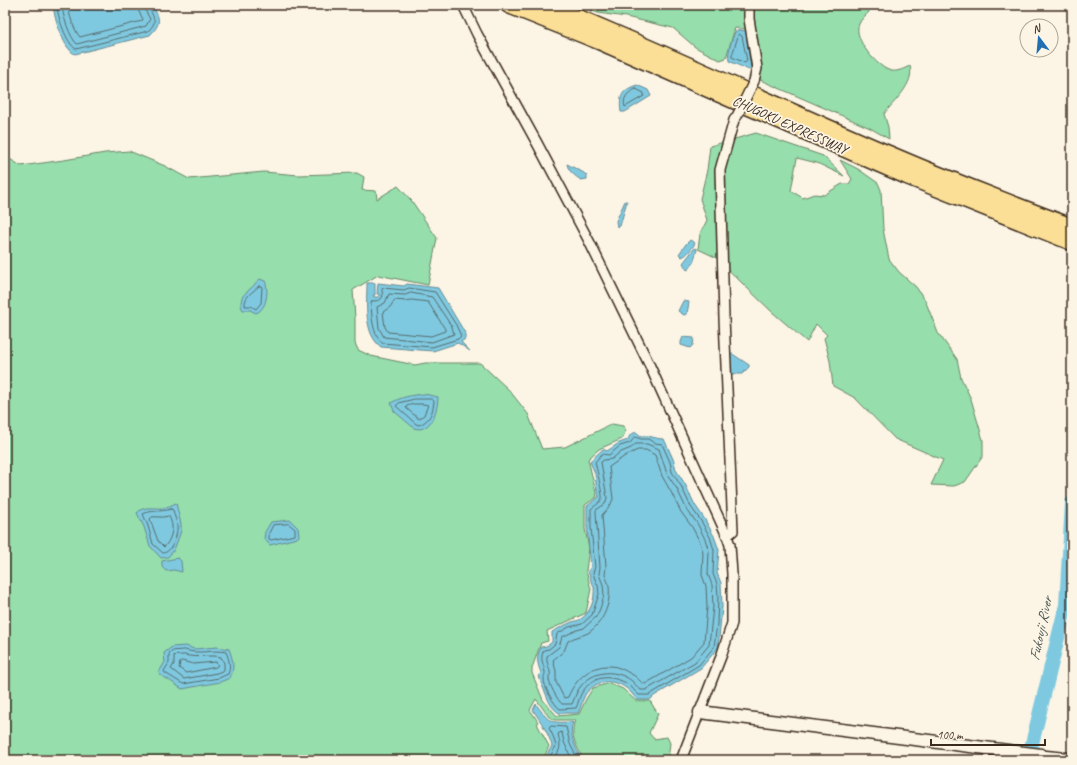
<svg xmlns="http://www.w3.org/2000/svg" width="1077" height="765" viewBox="0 0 1077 765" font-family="Caveat,sans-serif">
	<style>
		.green { fill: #96deac; stroke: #688465 }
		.water { fill: #7fc9e0; stroke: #648992 }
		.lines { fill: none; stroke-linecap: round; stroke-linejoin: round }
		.shore { stroke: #566a6c; stroke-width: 1 }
		.river { stroke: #7fc9e0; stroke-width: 14 }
		.street-casing { stroke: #3b2a1e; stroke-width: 12 }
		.secondary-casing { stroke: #3b2a1e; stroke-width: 15 }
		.highway-casing { stroke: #3b2a1e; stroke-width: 19 }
		.street { stroke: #fcf5e5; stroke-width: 9 }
		.secondary { stroke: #fcf5e5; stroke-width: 12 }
		.highway { stroke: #fbdf96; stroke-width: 16 }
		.street-bridge-casing { stroke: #3b2a1e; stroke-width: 12; stroke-linecap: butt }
		.street-bridge { stroke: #fcf5e5; stroke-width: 9 }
		.labels { text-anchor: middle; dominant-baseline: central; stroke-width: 3.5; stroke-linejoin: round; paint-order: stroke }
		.street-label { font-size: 14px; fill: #3b2a1e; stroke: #fcf5e5 }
		.water-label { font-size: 15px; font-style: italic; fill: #4f5a58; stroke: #fcf5e5 }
	</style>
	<rect width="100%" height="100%" fill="#fcf5e5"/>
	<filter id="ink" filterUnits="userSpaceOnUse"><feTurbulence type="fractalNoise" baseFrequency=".025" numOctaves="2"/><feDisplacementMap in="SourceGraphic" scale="8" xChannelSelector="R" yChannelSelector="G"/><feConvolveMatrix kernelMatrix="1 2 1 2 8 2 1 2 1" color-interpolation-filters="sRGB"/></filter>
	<g filter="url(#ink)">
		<path class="green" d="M578,5h290l1,7c-3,3 -8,7 -10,12 -7,14 19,45 33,47 6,1 13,-3 18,-5 5,18 -16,35 -26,48l4,13 1,12 -19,-11 -112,-49 -1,-35 -12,-15 -10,-1 -9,30 -6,2 -25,-13 -22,-19 -47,-11 -28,-4z
			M756,133l67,23 21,20 -27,-13 -20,-5 -6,33 12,7 11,-4 10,1 18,-11h7l3,-5 -12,-19 18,9 20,14 3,7 2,39 6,30 10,13 17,15 9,13 13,33 19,26 4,19 10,21 12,41v16l-18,26 -11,4 -23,-1 12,-25 -48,-21 -40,-41 -22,-12 -3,-25 -6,-23 3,-3 -11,-11 -9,18 -36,-31 -56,-54 -17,-8 2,-15 7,-14 -7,-21 7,-29 3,-24z
			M129,151l36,15 24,13 75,-7 35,3 58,-2 7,4 -2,13 14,1 1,8 21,-13 13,14 26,38 -9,47 -50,-10 -25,15 2,28v25l3,7 13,6 44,9 10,-2h55l29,27 19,24 14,35 23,-2 47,-23 11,2 3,4 -4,9 -23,10 -11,10 9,38 -12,8v24l4,19 -3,23 5,18 -5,24 -39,18 1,10 -7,2 -9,25v5l11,27 14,16 22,-2 7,-15 7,-11 16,-5 14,6 13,12h14l8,13 -9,19 5,6 13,-2 3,6 -2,17h-84c-7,-13 -15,-24 -9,-40h-20l-6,-3 -13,-18 -6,11 7,10 1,6 11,20 -6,14h-538v-604l16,10 43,-6 41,-7z"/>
		<path class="water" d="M54,5h98c8,13 10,18 -2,30l-75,19c-2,-1 -4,-2 -5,-4 -7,-6 -18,-36 -16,-45z
			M739,30l7,1 5,38 -2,1 -20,-9c-2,-9 3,-21 6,-29z
			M637,85l11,5 3,6 -26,16h-4c-2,-15 0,-22 16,-27z
			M567,164l17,9 3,3v3l-6,1c-6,-4 -13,-9 -14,-16z
			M625,201h2l-7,25 -3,1 -1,-6z
			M690,240l5,3c-3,6 -8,12 -13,14l-3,-3 7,-10z
			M696,248l1,2c-2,6 -4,18 -10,20l-4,-7 11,-14z
			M260,279l5,2c4,9 2,28 -9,32l-6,-3h-7l-2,-4c0,-11 2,-10 9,-17 4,-3 6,-7 10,-10z
			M367,283h8v12h-2l1,2h5v-3h-2l1,-11 26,3 3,-2 31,4 27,45v6l-4,3 9,9 -12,-8 -25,8 -52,-4c-18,-14 -14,-44 -14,-64z
			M683,301l6,1 -2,12 -3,1 -6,-4z
			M683,337l11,1 -1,7 -3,3 -9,-3v-3z
			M728,353h3l18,12v2l-7,7h-11l-2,-2z
			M424,394l14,3c0,12 -7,37 -24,31l-20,-17 -3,-8c10,-6 21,-8 33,-9z
			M636,432l5,4c9,-1 14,3 23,3l10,22 2,9 9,14 10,21 9,13 10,18 5,14 -2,23 4,10 1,24 -4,41 -17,20 -47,28 -4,4h-13c-3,-4 -7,-9 -11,-12 -14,-10 -31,-8 -41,7 -3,6 -4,12 -7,18h-19c-7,-5 -9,-9 -12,-16 -3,-9 -6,-11 -8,-22l2,-2c-4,-10 -5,-16 0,-26l6,-1 5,-4v-10c7,-4 13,-7 20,-10 2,-1 6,-1 9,-3 10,-7 14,-20 13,-32l-2,-3 -4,-13 3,-4 -4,-39v-22l12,-9c-3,-8 -3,-15 -4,-23 -1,-5 -4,-8 -5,-13l13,-12 4,2 12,-8 9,-3 2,-5z
			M176,503l5,21v7l-7,19 -6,7 -7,1 -11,-12 -6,-19 -7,-14c7,-8 17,-4 26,-5 4,-1 9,-3 13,-5z
			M290,520l8,8 1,8 -2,2 -27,7 -6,-6 1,-7 6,-10z
			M178,558l3,3 1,11 -8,-2 -8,1 -4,-4v-6z
			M186,646l8,3 23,-2 12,2c4,11 6,18 1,29l-10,4 -38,7 -13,-9 -9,-5 -1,-3 6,-10 -1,-9 8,-6z
			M536,704c14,19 13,19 37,18 -5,13 3,26 9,38h-38l8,-14c-3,-12 -12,-26 -19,-36z"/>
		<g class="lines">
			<path class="shore" d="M57,5c0,11 10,39 19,44l72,-18c12,-11 3,-14 1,-26
				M62,5c0,9 8,33 15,39l69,-18 4,-7 -5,-9 -1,-5
				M68,5c0,8 7,27 12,32l62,-16 1,-2 -4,-7 -1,-7
				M739,34l3,2 5,25 -2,2 -13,-6z
				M636,89l8,4v3l-19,11c-3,-9 3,-15 11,-18z
				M259,286h2l1,1 -1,16 -5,6 -5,-3h-6c-1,-10 8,-14 14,-20z
				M383,288l21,2 5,-2 26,4 21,33 5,11 -3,3 -26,8 -50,-4c-10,-11 -10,-25 -11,-40l1,-2c8,0 13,-2 10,-10z
				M411,293l21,4 20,30 2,7 -22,8 -48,-5 -5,-9 -2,-21 8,-4 4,-9 16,1z
				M395,300l10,1 7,-1 16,2 17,27v2l-14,5 -43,-4 -3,-5 -2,-15 7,-5z
				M415,399h17l2,2c-1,11 -4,20 -15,24l-3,-1 -20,-18 3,-3z
				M415,404h8l5,1 -4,10 -5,4 -13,-11 1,-2z
				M635,437l6,2h7l7,4 7,1 8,18 2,10 9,14 10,21 10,14 9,16 4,13 -1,24 4,10 1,12 -1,28 -3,23 -15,18 -50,30h-10c-4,-3 -7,-8 -11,-11 -18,-10 -36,-9 -47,10 -2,4 -3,10 -5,14l-16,1c-6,-4 -17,-23 -16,-31 0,-3 1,-2 1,-6 -1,-8 -6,-13 -1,-22l5,-1 6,-5 2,-10 12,-7 13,-3 10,-9 7,-21 -1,-9 -2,-3 -3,-9 2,-6 -4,-39v-19c3,-3 10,-6 11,-11 1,-2 -6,-33 -7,-36l7,-8 7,1 11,-9 10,-3z
				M636,444h11l12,5 8,25 10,15 10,21 10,13 8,16 4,12 -1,23 4,11 1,22 -4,38 -14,17 -49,28h-5c-3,-2 -6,-6 -9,-9 -18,-14 -44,-10 -55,11 -2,4 -3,8 -5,12h-10c-4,-3 -14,-21 -13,-26 0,-6 2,0 1,-6 -1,-6 -4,-10 -3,-16l12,-9 3,-10 15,-7 7,-2 12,-11 4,-8 4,-14 -1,-10 -4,-11 1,-7 -4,-54v-3l9,-6 2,-6 -6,-36 3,-2 8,-1 7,-6 12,-5z
				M638,450h8l9,5 7,21 9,16 10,20 11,15 8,15 3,10 -1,23 4,11 1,21 -3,35 -13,15 -46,27c-5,-1 -7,-7 -12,-9 -7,-4 -15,-9 -23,-9 -20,-1 -35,14 -42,31l-4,1 -8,-16v-11l-3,-11 11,-9 4,-10c6,-4 14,-5 20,-8 15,-10 23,-29 21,-46 0,-5 -3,-8 -4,-12 0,-2 1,-6 1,-9l-4,-51 8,-9 3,-7 -4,-32 16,-11z
				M171,509l2,1c1,6 4,11 4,16 1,9 -5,26 -14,27l-10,-9 -5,-18 -5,-12c7,-4 19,-2 28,-5z
				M163,517l6,-1c1,3 3,7 3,10 1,6 -3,17 -8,21l-6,-6 -8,-22 2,-2z
				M289,524l6,5v6l-24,5 -2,-1v-6l4,-8z
				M185,650c15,5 26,-1 41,2 3,7 5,15 2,22l-9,4 -36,6 -18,-11 -1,-2 5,-8v-9l4,-3z
				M185,655c12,4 24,-1 36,2l3,6v7l-7,3 -33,6 -13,-10 3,-5v-8z
				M182,661l11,3 23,-2 2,3 -2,2 -30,6 -7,-5 1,-6z
				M548,760l8,-14 -3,-10 -4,-8 2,-2 15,1 4,17 8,16
				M554,760c7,-12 7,-13 4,-26l3,-2 1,1 2,9 8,18"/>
			<path class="river" d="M1028,760l38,-155 6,-102"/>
			<defs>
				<path id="street" d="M463,5l14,29 60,109 52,98 60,123 78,172 3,9 2,29v49l-10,31 -41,106
					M749,5v14l8,49 -3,13
					M727,536l6,-5 -9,-213 -4,-148 14,-50 3,-4
					M1041,755l31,3"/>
				<path id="secondary" d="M700,712l341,43"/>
				<path id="highway" d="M509,5l90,36 308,135 165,66
					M547,5c94,38 186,81 279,122 81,36 163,69 246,100"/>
			</defs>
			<use href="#street" class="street-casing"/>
			<use href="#secondary" class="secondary-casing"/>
			<use href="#highway" class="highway-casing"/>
			<use href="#street" class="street"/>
			<use href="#secondary" class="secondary"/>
			<use href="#highway" class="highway"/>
			<defs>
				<path id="street-bridge" d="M737,116l17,-35"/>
			</defs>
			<use href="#street-bridge" class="street-bridge-casing"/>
			<use href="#street-bridge" class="street-bridge"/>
		</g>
	</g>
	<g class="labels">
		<g class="street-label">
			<text transform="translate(790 125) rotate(24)">CHUGOKU EXPRESSWAY</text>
		</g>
		<g class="water-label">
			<text transform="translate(1041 629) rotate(-78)">Fukouji River</text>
		</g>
	</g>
	<rect width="1077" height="765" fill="none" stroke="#fcf5e5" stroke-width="20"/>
	<rect x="10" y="10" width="1057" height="745" fill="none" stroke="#3b2a1e" stroke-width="1.5" filter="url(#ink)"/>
	<g transform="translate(1039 38) rotate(344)"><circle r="19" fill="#fcf5e5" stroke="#afa495"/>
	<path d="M0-3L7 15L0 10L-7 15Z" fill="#1f6fb2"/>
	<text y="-6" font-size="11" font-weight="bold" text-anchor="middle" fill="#3b2a1e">N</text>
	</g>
	<path d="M931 739v6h114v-6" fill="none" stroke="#3b2a1e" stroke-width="2"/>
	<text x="937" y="739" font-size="12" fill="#3b2a1e" stroke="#fcf5e5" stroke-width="3" paint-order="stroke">100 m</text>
</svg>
